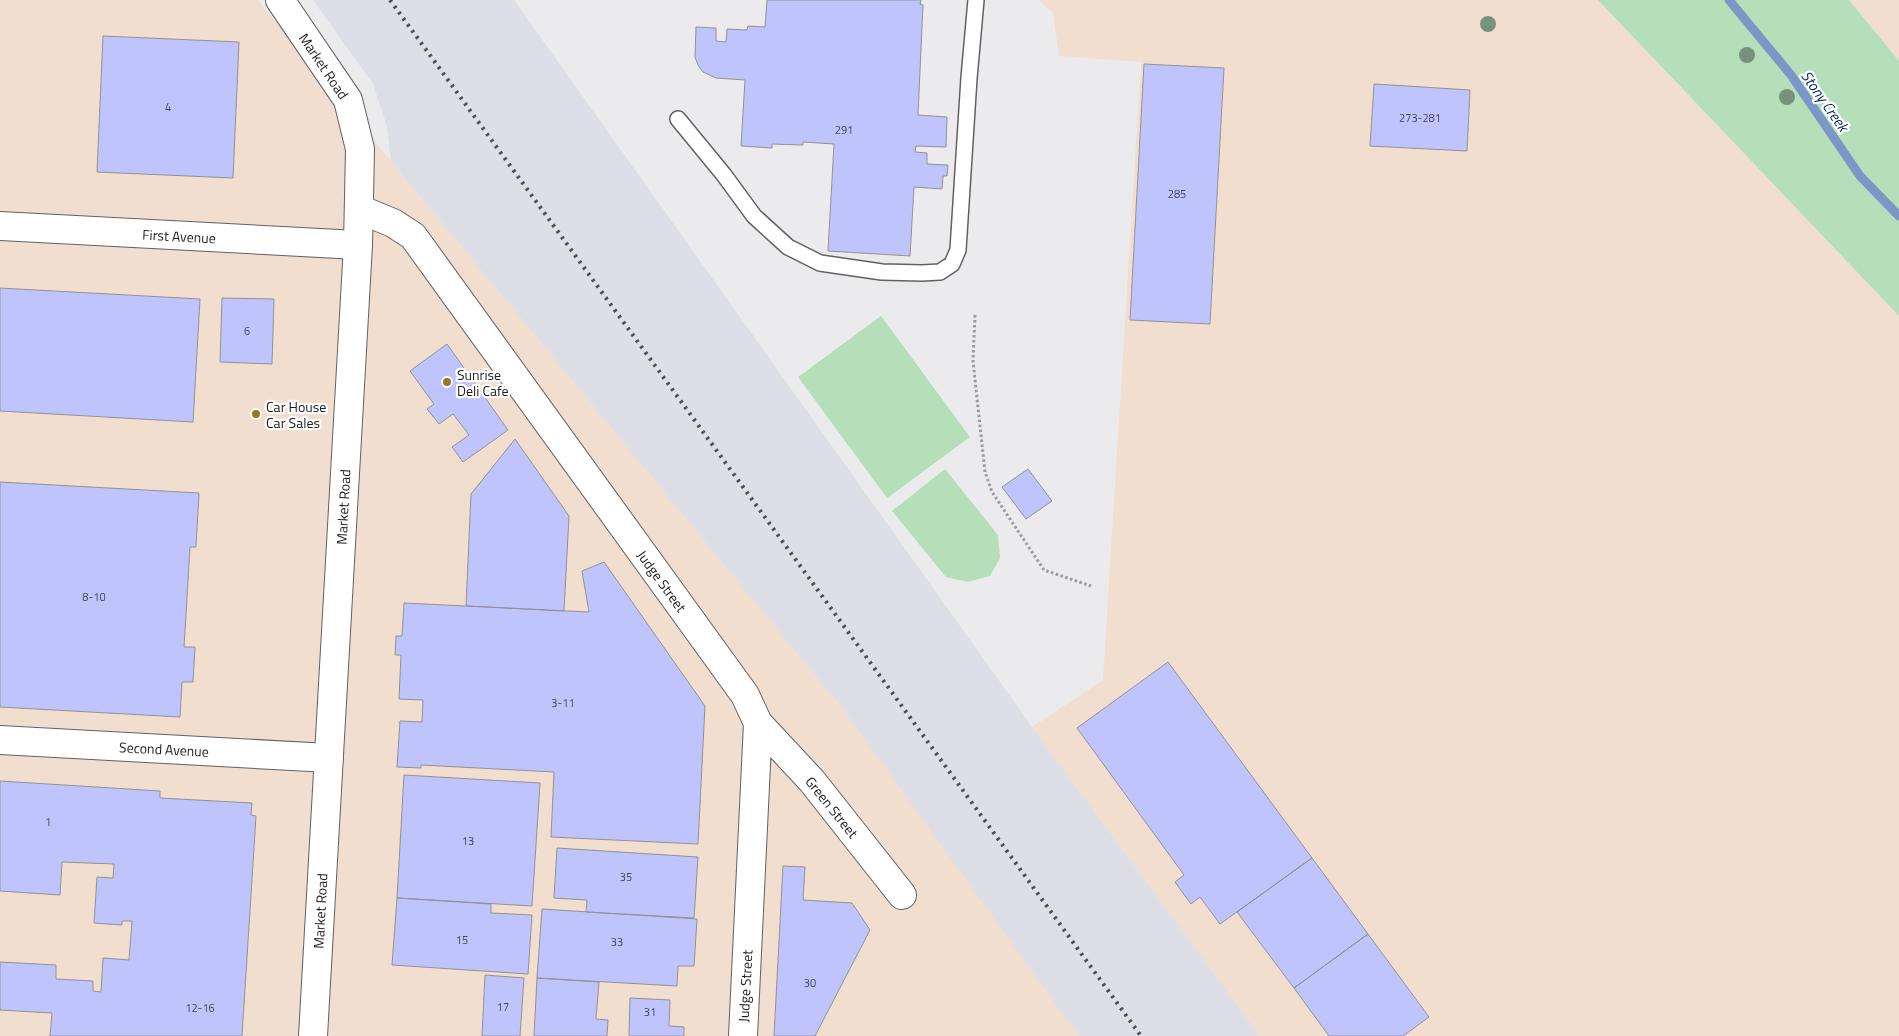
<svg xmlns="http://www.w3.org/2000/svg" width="1899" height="1036" viewBox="0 0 1899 1036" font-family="'Titillium Web',sans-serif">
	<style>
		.industrial { fill: #f1dece }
		.built { fill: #dddee6 }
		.green { fill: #b4dfb9 }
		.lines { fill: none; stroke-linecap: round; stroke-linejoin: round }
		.stream { stroke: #7b97c7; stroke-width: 9 }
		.building { fill: #c0c4fc; stroke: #929293 }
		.service-casing { stroke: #616162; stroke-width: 18 }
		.minor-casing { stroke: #616162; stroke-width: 30 }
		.primary-casing { stroke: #616162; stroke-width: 30 }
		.path { stroke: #9b9b9c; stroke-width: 3; stroke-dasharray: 2.5 2.5; stroke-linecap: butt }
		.service { stroke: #fff; stroke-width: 15 }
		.minor { stroke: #fff; stroke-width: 28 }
		.primary { stroke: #fff; stroke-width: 28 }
		.rail { stroke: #4e4e4f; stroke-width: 4; stroke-dasharray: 2.5 5; stroke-linecap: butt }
		.tree { fill: #76927d }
		.poi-dot { fill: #937920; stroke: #fff; stroke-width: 2 }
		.labels { text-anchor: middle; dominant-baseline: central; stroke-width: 4.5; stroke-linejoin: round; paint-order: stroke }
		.number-label { font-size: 11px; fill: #454755 }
		.street-label { font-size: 14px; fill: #1c1d1d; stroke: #fff }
		.poi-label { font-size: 14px; fill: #1c1d1d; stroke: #fff; text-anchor: start }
		.water-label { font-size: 15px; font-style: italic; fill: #0a2c65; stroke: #fff }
	</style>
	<rect width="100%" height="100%" fill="#ebebed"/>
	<path class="industrial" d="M0,0h258l585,709 238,327h-1081z
		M1039,0h559l301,316v720h-639l-228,-309 71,-47 38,-618 -82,-6 -6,-43z
		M1849,0h50v61z"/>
	<path class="built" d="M313,0h201l518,727 228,309h-181l-236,-327 -452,-548 -4,-35 -14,-42z"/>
	<path class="green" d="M1598,0h251l50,61v255z
		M881,316l89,121 -83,61 -89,-121z
		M945,469l53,66 2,23 -10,18 -22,6 -22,-5 -54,-66z"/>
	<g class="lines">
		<path class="stream" d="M1729,0l62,75 69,101 39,40"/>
	</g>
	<path class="building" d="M767,0h154l-1,4 3,1 -5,110 29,2 -1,30 -30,-1 -1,6 12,1v11l21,1 -1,11h-4l-1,13 -28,-2 -4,69 -82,-5 6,-107 -31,-2v3l-31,-1v4l-31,-2 4,-66 -29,-2 -13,-6 -5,-7 -3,-8 1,-30 20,1v13l10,1 1,-13 20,1 1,-4 17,1z
		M103,36l136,6 -6,136 -136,-6z
		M1144,64l80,4 -14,256 -80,-4z
		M1374,84l96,6 -3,61 -97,-5z
		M0,288l200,11 -7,123 -193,-11z
		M222,298l52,1 -2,65 -52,-2z
		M447,344l61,86 -45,32 -11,-15 17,-12 -16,-21 -14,10 -12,-15 7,-5 -24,-33z
		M515,439l54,77 -5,95 -98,-5 5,-112z
		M1028,469l24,32 -26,18 -24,-32z
		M0,482l199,11 -3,54h-6l-6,100h11l-2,35h-11l-2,35 -180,-10z
		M604,562l101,144 -7,138 -147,-7 3,-65 -133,-7v3l-24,-1 3,-46 22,1 1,-22 -24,-1 2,-44h-6l1,-19h6l2,-33 185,9 -7,-41z
		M1168,662l144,196 -92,66 -20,-27 -9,7 -16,-22 9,-7 -107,-147z
		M404,775l136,8 -8,123 -135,-8z
		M0,781l160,10v7l92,5 -1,12 5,1 -14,220h-192l2,-23 -52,-3v-48l56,3v14l37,2v10l8,1 2,-34 26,2 3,-39h-10v4l-28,-2 3,-46 16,1 1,-14 -52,-2 -2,33 -60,-4z
		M557,848l141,9 -4,61 -108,-6 1,-12 -33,-2z
		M1312,858l56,76 -74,54 -57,-76z
		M783,866l22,1 -2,33 49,3 18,27 -55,106h-41z
		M397,898l94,6v9l41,2 -4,59 -136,-9z
		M542,909l155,10 -3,47h-16l-1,20 -140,-8z
		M1368,934l61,83 -26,19h-74l-35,-48z
		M485,975l39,3 -4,58h-38z
		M537,978l62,4 -3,37 12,1 -1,16h-73z
		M630,998l40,2 -1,26 15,1v9h-55z"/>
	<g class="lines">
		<defs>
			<path id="service" d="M678,119l46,56 30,41 34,31 32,16 62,9 40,1 18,-1 12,-8 6,-14 11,-172 7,-78"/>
			<path id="minor" d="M359,209l34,14 20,13 332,459 13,28 -15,313
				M0,226l358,19
				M758,723l54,58 90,114
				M0,740l329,18"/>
			<path id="primary" d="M280,0l68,100 12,49 -2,96 -45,791"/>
		</defs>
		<use href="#service" class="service-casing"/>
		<use href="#minor" class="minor-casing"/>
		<use href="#primary" class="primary-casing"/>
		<path class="path" d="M975,315l-2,46 12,111 7,20 52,78 47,16"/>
		<use href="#service" class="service"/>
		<use href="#minor" class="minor"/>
		<use href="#primary" class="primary"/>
		<path class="rail" d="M390,0l751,1036"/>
	</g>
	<g class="tree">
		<circle cx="1488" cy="24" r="8"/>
		<circle cx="1747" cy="55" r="8"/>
		<circle cx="1787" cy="97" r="8"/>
	</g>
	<g class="poi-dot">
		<circle cx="447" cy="382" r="5"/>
		<circle cx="256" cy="414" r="5"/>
	</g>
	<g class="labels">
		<g class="number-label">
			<text x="168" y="107">4</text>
			<text x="1420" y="118">273-281</text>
			<text x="844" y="130">291</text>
			<text x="1177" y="194">285</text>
			<text x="247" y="331">6</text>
			<text x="94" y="597">8-10</text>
			<text x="563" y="703">3-11</text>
			<text x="48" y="822">1</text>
			<text x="468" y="841">13</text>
			<text x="626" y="877">35</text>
			<text x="462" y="940">15</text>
			<text x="617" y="942">33</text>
			<text x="810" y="983">30</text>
			<text x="503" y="1007">17</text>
			<text x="200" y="1008">12-16</text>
			<text x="650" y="1012">31</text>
		</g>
		<g class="street-label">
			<text transform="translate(324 66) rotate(56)">Market Road</text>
			<text transform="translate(179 236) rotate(3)">First Avenue</text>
			<text transform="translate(343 507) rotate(-87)">Market Road</text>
			<text transform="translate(662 581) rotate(54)">Judge Street</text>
			<text transform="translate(164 749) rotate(3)">Second Avenue</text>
			<text transform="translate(832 807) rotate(51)">Green Street</text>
			<text transform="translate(320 911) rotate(-87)">Market Road</text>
			<text transform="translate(745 986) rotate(-87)">Judge Street</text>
		</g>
		<g class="poi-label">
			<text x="457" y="374">Sunrise<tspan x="457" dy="16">Deli Cafe</tspan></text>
			<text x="266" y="406">Car House<tspan x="266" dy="16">Car Sales</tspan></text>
		</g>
		<g class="water-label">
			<text transform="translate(1825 101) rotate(55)">Stony Creek</text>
		</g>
	</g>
</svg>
